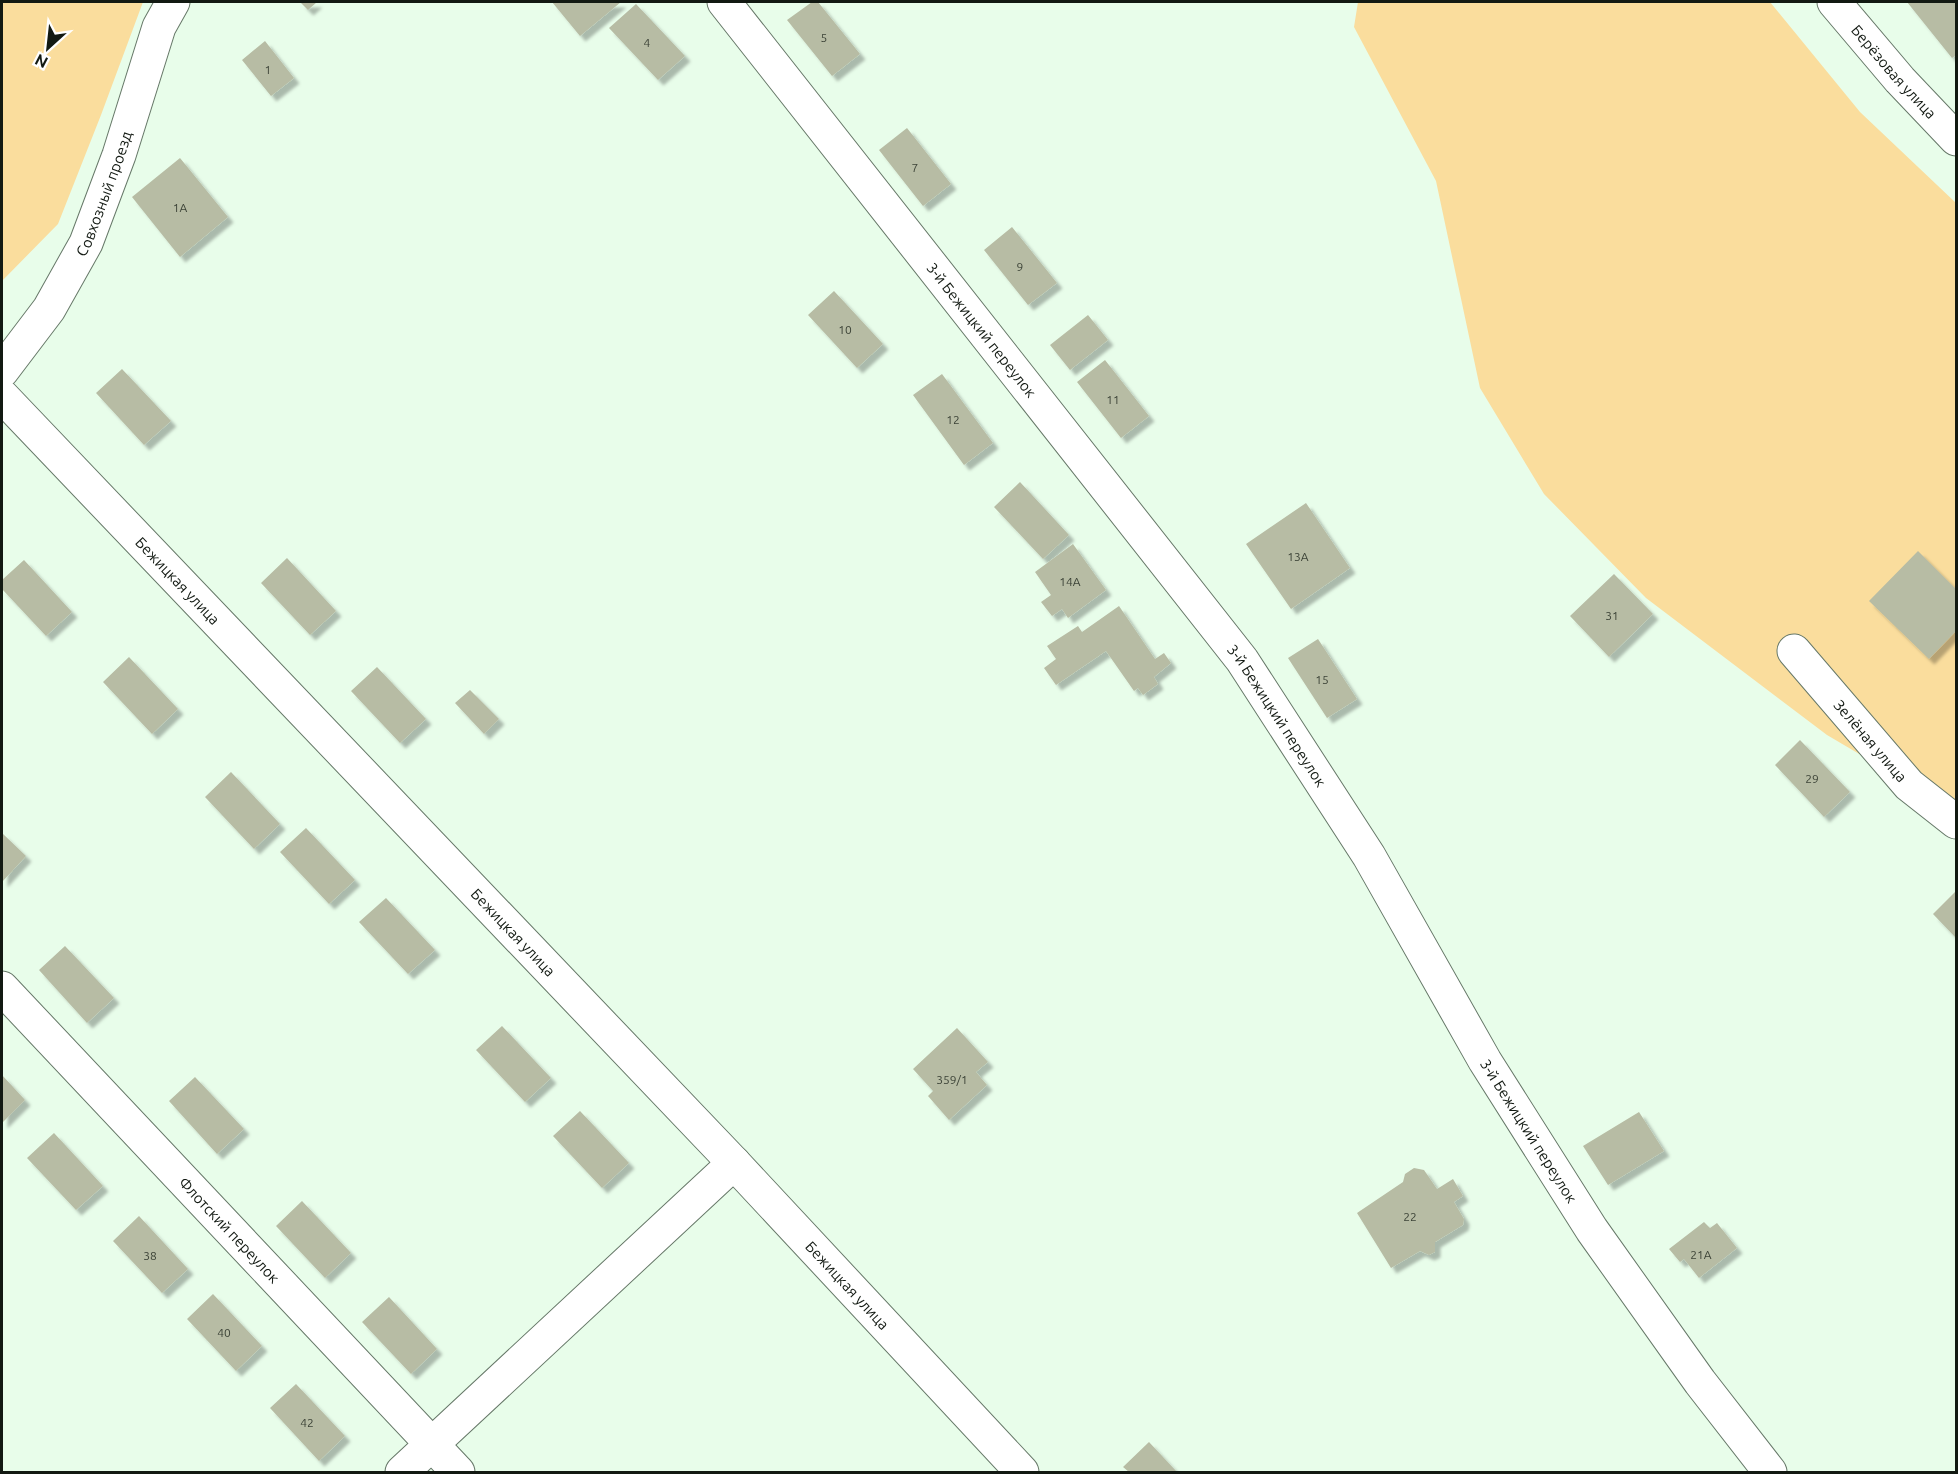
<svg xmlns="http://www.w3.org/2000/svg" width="1958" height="1474" viewBox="0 0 1958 1474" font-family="Ubuntu,sans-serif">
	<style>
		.green { fill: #fadd9d }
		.building { fill: #b7bca4; filter: url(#shadow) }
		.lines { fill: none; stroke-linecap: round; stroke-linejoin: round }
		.minor-casing { stroke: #667868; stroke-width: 35 }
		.tertiary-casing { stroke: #667868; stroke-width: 35 }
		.minor { stroke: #fff; stroke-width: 33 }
		.tertiary { stroke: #fff; stroke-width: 33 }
		.labels { text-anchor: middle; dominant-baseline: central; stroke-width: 6; stroke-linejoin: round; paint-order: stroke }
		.number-label { font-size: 12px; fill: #3b4236 }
		.street-label { font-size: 15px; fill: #121912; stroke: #fff }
	</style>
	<defs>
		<filter id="shadow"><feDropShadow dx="5.5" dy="5.5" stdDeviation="1.5" flood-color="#0004"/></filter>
	</defs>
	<rect width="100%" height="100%" fill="#e8fdea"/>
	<path class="green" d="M2,2h141l-42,113 -43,109 -56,57z
		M1358,2h412l90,110 96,91v608l-129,-76 -181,-137 -102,-104 -64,-106 -44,-207 -82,-154z"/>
	<path class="building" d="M300,2h17l-9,8z
		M552,2h69l-41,34z
		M812,2h6l42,52 -28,22 -45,-56z
		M1907,2h49v53l-4,3z
		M636,4l49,52 -27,24 -49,-52z
		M265,41l29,37 -23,18 -29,-36z
		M907,128l44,56 -28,22 -44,-56z
		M180,158l48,59 -48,40 -48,-60z
		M1012,227l45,56 -29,22 -44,-55z
		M834,291l49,53 -26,24 -49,-53z
		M1088,315l20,25 -38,30 -20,-25z
		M1105,360l44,56 -28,22 -44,-56z
		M122,369l49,52 -27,24 -48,-52z
		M942,374l51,69 -29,22 -51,-70z
		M1020,482l49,53 -26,24 -49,-52z
		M1306,503l44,65 -59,41 -45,-65z
		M1073,544l33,46 -38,28 -6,-9 -10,7 -11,-14 10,-7 -16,-23z
		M1918,551l38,38v42l-27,28 -60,-58z
		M287,558l49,53 -26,24 -49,-52z
		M24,560l48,52 -26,24 -44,-47v-9z
		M1614,574l39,40 -44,43 -39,-41z
		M1119,606l36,53 9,-6 7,10 -17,14 4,7 -15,11 -5,-7 -4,3 -28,-40 -50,34 -12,-17 12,-9 -9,-13 31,-20 4,6z
		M1318,639l39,60 -30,19 -39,-60z
		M129,657l49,52 -26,25 -49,-52z
		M377,667l49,52 -26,24 -49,-52z
		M470,690l29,29 -15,15 -29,-31z
		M1800,740l50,52 -26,25 -49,-52z
		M231,772l49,52 -26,25 -49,-52z
		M306,828l49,52 -26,24 -49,-52z
		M2,833l24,23 -24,26z
		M1956,891v47l-23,-24z
		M386,898l49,52 -27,24 -49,-52z
		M65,946l49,52 -27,25 -48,-53z
		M502,1026l49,52 -26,24 -49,-52z
		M957,1028l31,34 -12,10 11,13 -38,35 -21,-24 5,-5 -20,-22z
		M2,1075l23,25 -23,23z
		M195,1077l49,52 -27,25 -48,-53z
		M580,1111l49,52 -27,25 -49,-52z
		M1639,1112l25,39 -56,34 -25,-39z
		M54,1133l49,53 -27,24 -49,-52z
		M1414,1168l10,2 13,19 16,-10 10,17 -9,6 10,17 -1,6 -28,17v10l-6,3 -9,-4 -29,17 -34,-55 46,-31 2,-8z
		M302,1201l49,52 -26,25 -49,-52z
		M139,1216l49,53 -26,24 -49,-52z
		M1704,1222l6,6 7,-5 20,25 -38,30 -15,-19 -4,3 -11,-13z
		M213,1294l49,52 -26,25 -49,-52z
		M389,1297l48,52 -26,25 -49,-52z
		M296,1384l49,52 -26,25 -49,-53z
		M1149,1442l28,30h-48l-6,-5z"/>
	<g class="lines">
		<defs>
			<g id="minor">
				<path id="s1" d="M724,2l518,658 127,196 116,205 107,169 108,152 70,90"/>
				<path id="s2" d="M1834,2l66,78 56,59"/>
				<path id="s3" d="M2,371l47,-62 37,-66 33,-88 40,-128 14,-25"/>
				<path id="s4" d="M1794,651l115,134 47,37"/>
				<path id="s5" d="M2,988l456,484"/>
				<path d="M402,1472l332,-309"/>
			</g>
			<g id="tertiary">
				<path id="s6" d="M2,396l732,767 288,309"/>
			</g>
		</defs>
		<use href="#minor" class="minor-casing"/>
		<use href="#tertiary" class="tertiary-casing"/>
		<use href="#minor" class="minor"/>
		<use href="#tertiary" class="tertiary"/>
	</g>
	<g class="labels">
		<g class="number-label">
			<text x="824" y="37">5</text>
			<text x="647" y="42">4</text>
			<text x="268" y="69">1</text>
			<text x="915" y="167">7</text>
			<text x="180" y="207">1А</text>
			<text x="1020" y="266">9</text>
			<text x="845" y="329">10</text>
			<text x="1113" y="399">11</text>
			<text x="953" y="419">12</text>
			<text x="1298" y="556">13А</text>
			<text x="1070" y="581">14А</text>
			<text x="1612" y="615">31</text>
			<text x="1322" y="679">15</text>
			<text x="1812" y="778">29</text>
			<text x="952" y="1079">359/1</text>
			<text x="1410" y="1216">22</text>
			<text x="1701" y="1254">21А</text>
			<text x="150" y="1255">38</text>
			<text x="224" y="1332">40</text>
			<text x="307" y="1422">42</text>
		</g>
		<g class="street-label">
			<text stroke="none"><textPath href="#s2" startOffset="92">Берёзовая улица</textPath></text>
			<text stroke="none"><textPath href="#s3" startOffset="206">Совхозный проезд</textPath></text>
			<text stroke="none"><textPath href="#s1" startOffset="417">3-й Бежицкий переулок</textPath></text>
			<text stroke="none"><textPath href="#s6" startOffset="255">Бежицкая улица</textPath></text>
			<text stroke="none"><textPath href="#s1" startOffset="903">3-й Бежицкий переулок</textPath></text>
			<text stroke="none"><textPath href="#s4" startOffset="118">Зелёная улица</textPath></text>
			<text stroke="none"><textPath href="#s6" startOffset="741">Бежицкая улица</textPath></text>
			<text stroke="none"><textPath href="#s1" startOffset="1389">3-й Бежицкий переулок</textPath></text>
			<text stroke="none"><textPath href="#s5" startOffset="332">Флотский переулок</textPath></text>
			<text stroke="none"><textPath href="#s6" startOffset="1227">Бежицкая улица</textPath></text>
		</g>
	</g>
	<rect width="1958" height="1474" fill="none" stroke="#121912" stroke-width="6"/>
	<g transform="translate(48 48) rotate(207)" stroke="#ffffff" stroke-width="4.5" paint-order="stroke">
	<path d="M0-4.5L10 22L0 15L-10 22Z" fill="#121912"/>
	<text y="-9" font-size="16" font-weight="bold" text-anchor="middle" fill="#121912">N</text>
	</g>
</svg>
